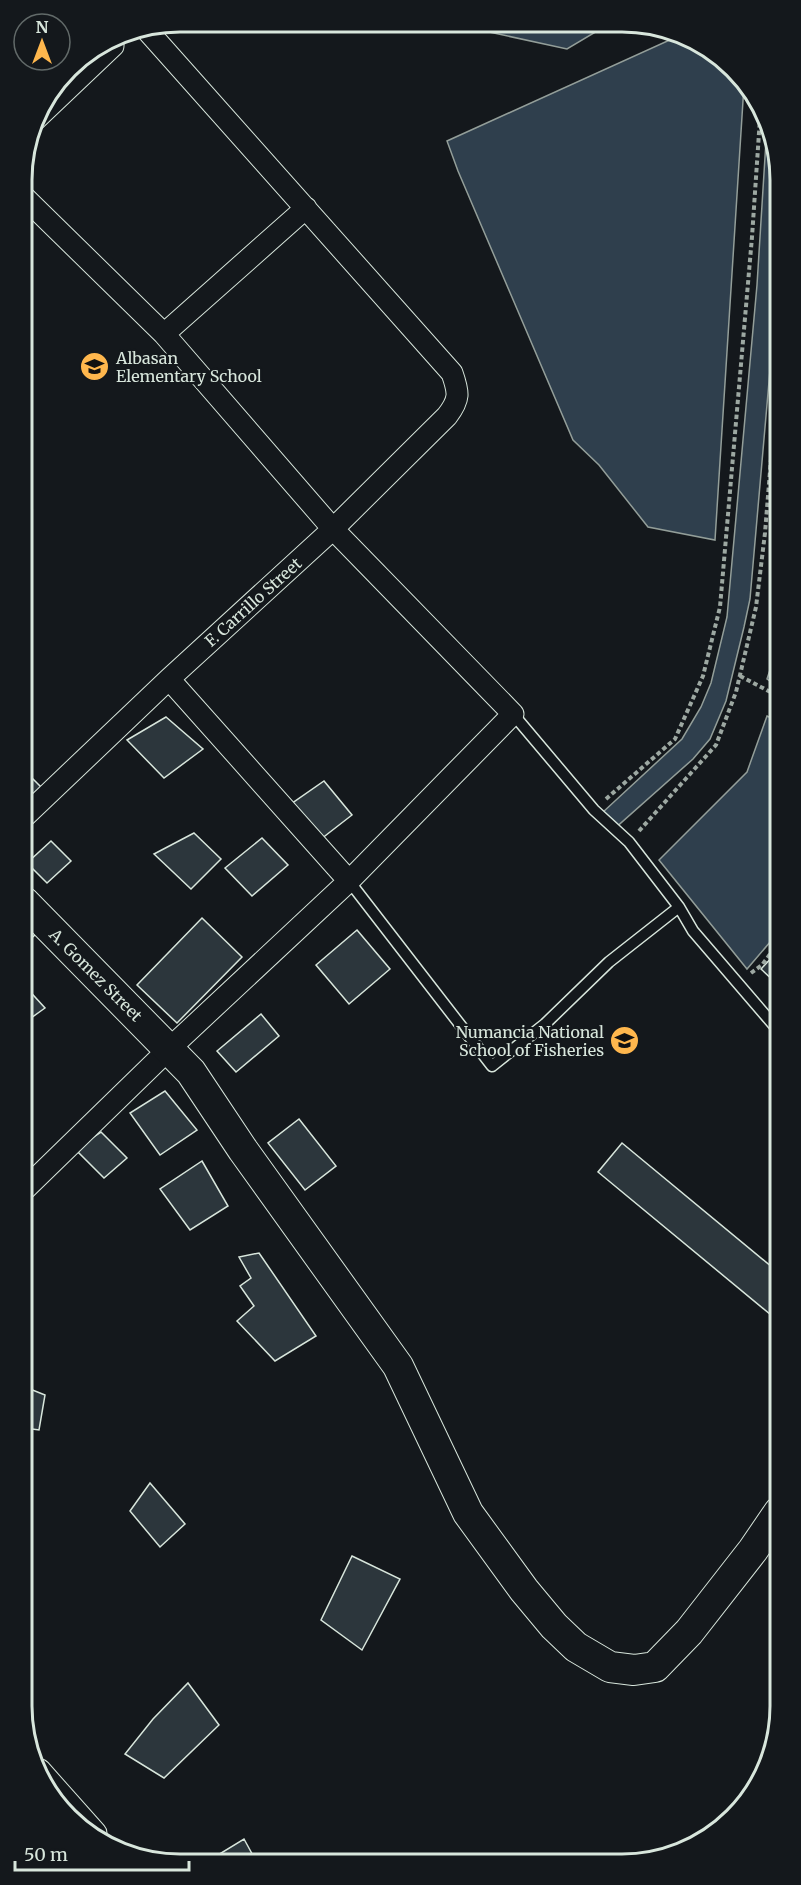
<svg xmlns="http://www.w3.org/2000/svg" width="801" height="1885" viewBox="0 0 801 1885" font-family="Merriweather,serif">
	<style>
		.water { fill: #2f3f4d; stroke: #939e99; stroke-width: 1.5 }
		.building { fill: #2c363c; stroke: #d8e6dc; stroke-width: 1.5 }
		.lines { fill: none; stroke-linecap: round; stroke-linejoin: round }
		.lane-casing { stroke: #d8e6dc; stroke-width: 13 }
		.street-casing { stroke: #d8e6dc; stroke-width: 23 }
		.secondary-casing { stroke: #d8e6dc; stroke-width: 32 }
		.path { stroke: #9da8a2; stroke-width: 4; stroke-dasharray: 4.5 3; stroke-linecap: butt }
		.lane { stroke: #14181c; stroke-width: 10 }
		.street { stroke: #14181c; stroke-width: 21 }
		.secondary { stroke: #14181c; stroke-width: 30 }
		.labels { text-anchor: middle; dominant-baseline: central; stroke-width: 4.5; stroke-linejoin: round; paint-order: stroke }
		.poi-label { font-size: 16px; fill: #d8e6dc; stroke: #14181c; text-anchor: start }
		.street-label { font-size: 16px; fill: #d8e6dc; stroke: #14181c }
		.rim { fill: none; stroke: #d8e6dc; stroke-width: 3 }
	</style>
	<rect width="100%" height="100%" fill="#14181c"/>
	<path class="water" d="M364,22l245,2 -42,25 -87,-19 -112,-5z
		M674,38h5l54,29 11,18 -29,455 -67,-13 -49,-62 -26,-25 -115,-269 -11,-30z
		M767,125l8,14v174l-25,286 -6,28 -18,74 -16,38 -17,20 -79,70 -11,-17 79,-73 19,-32 10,-24 16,-66 30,-332z
		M776,652v33l-9,-6z
		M767,716l10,5v213l-30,35 -88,-109 88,-88z"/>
	<path class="building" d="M166,717l37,32 -39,29 -37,-38z
		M30,776l13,13 -20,20v-26z
		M324,781l28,34 -31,24 -30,-35z
		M194,833l27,26 -30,30 -37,-35z
		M262,838l26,27 -36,31 -27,-28z
		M51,841l20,20 -24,22 -20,-20z
		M202,918l40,39 -65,66 -40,-38z
		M24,921l12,13 -12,11z
		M357,930l33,39 -41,35 -33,-39z
		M777,952v32l-16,-15z
		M24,985l21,23 -21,15z
		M261,1014l18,22 -43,36 -19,-21z
		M165,1091l32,39 -37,25 -30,-42z
		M299,1119l37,47 -31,24 -37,-47z
		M101,1132l26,26 -23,20 -29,-29z
		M622,1143l156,129v34l-7,9 -173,-143z
		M202,1161l26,45 -38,24 -30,-41z
		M259,1253l57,83 -41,25 -38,-40 17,-15 -14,-20 11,-8 -12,-21z
		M25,1387l20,8 -6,35 -14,-2z
		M150,1483l35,41 -25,23 -30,-36z
		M352,1556l48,23 -38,71 -41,-30z
		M188,1683l31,42 -55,53 -39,-24 28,-35z
		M244,1839l12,22h-48z"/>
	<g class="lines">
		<defs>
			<path id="lane" d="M513,714l81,96 35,32 50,65 14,24 85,99
				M349,881l143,185 53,-42 64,-62 70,-55"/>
			<path id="street" d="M34,121l79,-75v-9
				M21,194l143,140 169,195 180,185 -164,167 -180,168 -144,140
				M164,334l142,-126
				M169,679l180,202
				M23,818l146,-139 164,-150 114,-113c13,-17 12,-23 5,-43l-307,-345
				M40,1770l56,63"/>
			<path id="secondary" d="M24,902l167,170 52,78 155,216 70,147 56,77 30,36 22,21 34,20 24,3 21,-3 34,-35 64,-82 26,-38"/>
		</defs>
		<use href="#lane" class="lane-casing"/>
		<use href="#street" class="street-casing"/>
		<use href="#secondary" class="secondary-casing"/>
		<path class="path" d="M740,676l36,19
			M606,799l69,-60 28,-63 17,-69 32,-370 8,-119h3
			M639,831l77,-86 20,-53 20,-85 9,-74 11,-136
			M751,973l11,-8 15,-20"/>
		<use href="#lane" class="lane"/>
		<use href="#street" class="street"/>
		<use href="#secondary" class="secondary"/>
	</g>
	<defs>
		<symbol id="school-disc" viewBox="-11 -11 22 22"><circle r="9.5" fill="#ffb74d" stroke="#14181c"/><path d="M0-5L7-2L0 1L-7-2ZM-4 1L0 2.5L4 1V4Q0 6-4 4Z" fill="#111"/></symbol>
	</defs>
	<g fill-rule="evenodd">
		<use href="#school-disc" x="78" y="350" width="33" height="33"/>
		<use href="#school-disc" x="608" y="1024" width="33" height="33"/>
	</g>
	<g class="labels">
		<g class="poi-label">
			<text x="116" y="358">Albasan<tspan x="116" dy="18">Elementary School</tspan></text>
			<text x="604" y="1032" text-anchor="end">Numancia National<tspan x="604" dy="18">School of Fisheries</tspan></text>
		</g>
		<g class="street-label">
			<text transform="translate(253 602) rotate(-42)">F. Carrillo Street</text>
			<text transform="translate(96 975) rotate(45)">A. Gomez Street</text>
		</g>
	</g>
	<path d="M0 0H801V1885H0ZM180 32H622A148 148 0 0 1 770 180V1706A148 148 0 0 1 622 1854H180A148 148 0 0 1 32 1706V180A148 148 0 0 1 180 32Z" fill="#14181c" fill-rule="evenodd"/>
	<path class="rim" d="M180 32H622A148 148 0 0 1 770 180V1706A148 148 0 0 1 622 1854H180A148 148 0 0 1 32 1706V180A148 148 0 0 1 180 32Z"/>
	<g transform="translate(42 42)"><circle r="28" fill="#14181c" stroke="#626a69" stroke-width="1.5"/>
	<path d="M0-4.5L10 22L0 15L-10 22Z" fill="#ffb74d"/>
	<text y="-9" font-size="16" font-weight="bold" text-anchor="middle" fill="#d8e6dc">N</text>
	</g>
	<path d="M15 1861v9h174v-9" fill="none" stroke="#d8e6dc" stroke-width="3"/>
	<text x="24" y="1861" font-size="18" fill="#d8e6dc" stroke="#14181c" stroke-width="4.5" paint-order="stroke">50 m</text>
</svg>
